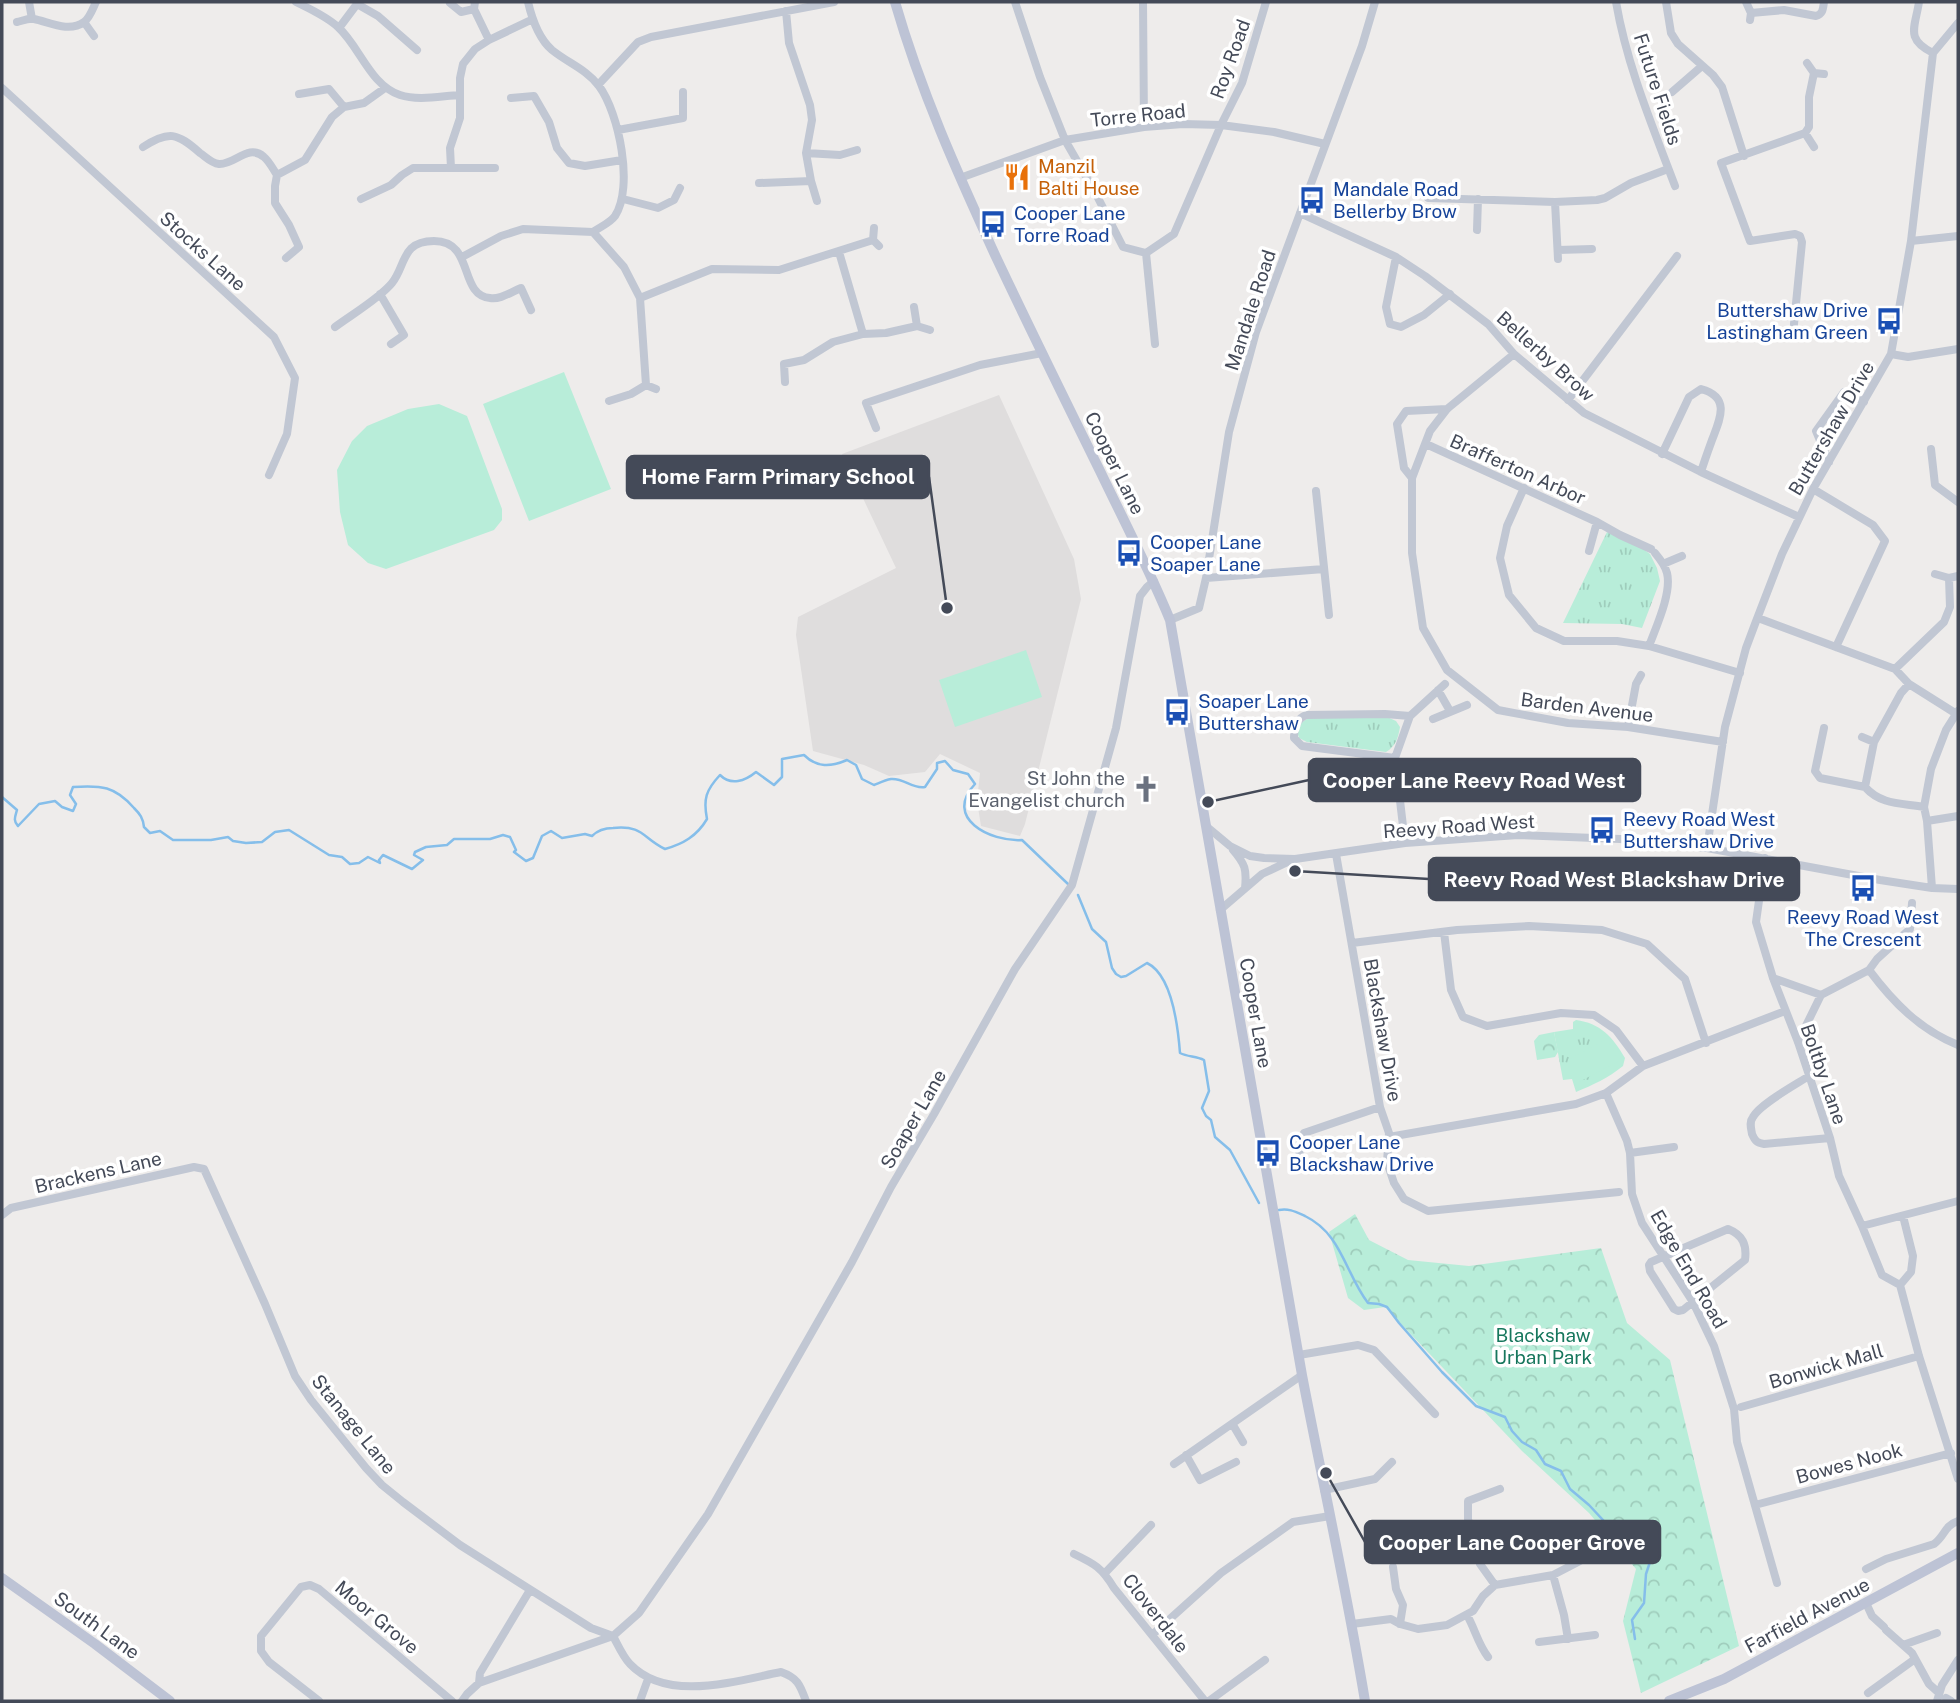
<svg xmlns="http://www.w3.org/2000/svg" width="1960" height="1703" viewBox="0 0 1960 1703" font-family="'Public Sans',sans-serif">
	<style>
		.education { fill: #dfdddd }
		.grass { fill: url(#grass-tufts) }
		.park { fill: url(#park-crowns) }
		.pitch { fill: #b8edd9 }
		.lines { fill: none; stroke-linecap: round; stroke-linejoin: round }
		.stream { stroke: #85beea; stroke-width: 2.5 }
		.street { stroke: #c1c7d3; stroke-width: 8 }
		.secondary { stroke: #bdc3d5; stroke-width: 10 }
		.labels { text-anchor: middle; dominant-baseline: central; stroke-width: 7; stroke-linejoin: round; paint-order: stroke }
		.street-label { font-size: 19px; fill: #444a58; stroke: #fff }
		.food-label { font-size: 19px; fill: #c56008; stroke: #fff; text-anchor: start }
		.transit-label { font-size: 19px; fill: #164399; stroke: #fff; text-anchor: start }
		.worship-label { font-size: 19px; fill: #5b616d; stroke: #fff; text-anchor: end }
		.park-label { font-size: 19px; fill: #17775d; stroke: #fff }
		.leader { fill: none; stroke: #444a58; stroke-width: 2.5 }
		.callout-dot { fill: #444a58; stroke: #fff; stroke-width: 2.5 }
		.callout { fill: #444a58; stroke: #444a58; stroke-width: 2.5 }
		.callout-label { font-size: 21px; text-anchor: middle; font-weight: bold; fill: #fff }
	</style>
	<defs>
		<pattern id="grass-tufts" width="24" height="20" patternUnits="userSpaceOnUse" patternTransform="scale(1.75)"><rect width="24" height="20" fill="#b8edd9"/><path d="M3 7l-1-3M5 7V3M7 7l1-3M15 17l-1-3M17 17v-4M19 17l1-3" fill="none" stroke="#9fcdbc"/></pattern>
		<pattern id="park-crowns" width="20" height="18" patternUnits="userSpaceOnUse" patternTransform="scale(1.75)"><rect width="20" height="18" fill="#b8edd9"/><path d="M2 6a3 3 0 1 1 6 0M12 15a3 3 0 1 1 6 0" fill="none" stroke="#9fcdbc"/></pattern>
	</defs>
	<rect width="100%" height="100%" fill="#eeeceb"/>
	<path class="education" d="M999,395l75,164 7,40 -56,225 -5,12 -39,-10 -4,-25 3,-28 -40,-19 -15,18 -36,4 -25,-11 -51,-14 -17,-116 2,-18 98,-49 -54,-114z"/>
	<path class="grass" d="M1607,532l35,16 8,6 7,14 3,13 -18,47 -20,-4 -59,-1z
		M1385,716l11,5 4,6c-2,11 -4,19 -14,25l-79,-10 -8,-4 -2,-7 2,-7 11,-7z
		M1576,1020c24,3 37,17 49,38l-2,8c-15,12 -30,19 -47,26l-4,-13 -9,1 -9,-48 19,-3v-7z"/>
	<path class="park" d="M1554,1032l4,20 -3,5 -18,3 -3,-19 5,-6z
		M1355,1214l14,26 39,20 61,6 132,-18 26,75 43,37 69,286 -98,47 -18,-72 13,-52 -47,-56 -67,-62 -137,-144 -21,3 -16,-12 -19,-66z"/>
	<path class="pitch" d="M564,372l47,117 -82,32 -46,-117z
		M439,404l28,12 35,93v11l-8,10 -108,39 -18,-6 -20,-18 -8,-33 -3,-42 15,-29 15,-15 41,-17z
		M1026,650l16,47 -87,30 -16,-47z
		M1607,1039l12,22 -40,21 -11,-22z"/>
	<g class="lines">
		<path class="stream" d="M2,797l15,13c-2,7 -4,11 1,16l21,-22 16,-3 7,6 11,4 3,-7 -6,-9 3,-8c28,-2 42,-1 61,21 6,6 9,10 10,19l6,6 10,-2 13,9h38l17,-3 5,4 13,2 16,-1 13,-10 14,-2 40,25 13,2 8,7 9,-1 9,-6 12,6 -1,-3 4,-5 29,14 11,-9 -9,-5 1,-3 11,-5 21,-2 7,-6h36l13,-4 7,2 6,13 -2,2 12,9 7,-3 9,-22 9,-5 11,7 23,-4 7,2c6,-6 13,-8 21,-8 31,-3 29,10 52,21 18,-5 32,-13 42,-30 -4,-20 -1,-29 13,-44 11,11 25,6 36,-3l18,13 8,-8v-18l22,-4c13,13 27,12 43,5l9,5 6,14 12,6c5,-2 11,-5 17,-6 14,-1 20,10 34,8l12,-18v-6l8,-2 8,9 15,4 7,10c-32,34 15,58 47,56l46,44
			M1078,895l14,34 14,13 6,26 4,6 5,3 5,-1 21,-13c25,12 31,64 33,90 8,4 16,3 24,7l5,31 -7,17 4,8 5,4 4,17 15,13 29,53
			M1279,1210c10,-2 17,2 26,6 37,18 40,57 63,87l11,1 8,3 12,16 43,49 34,34 29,11 7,14 10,11 14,8 9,14 16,7 9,18 19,16 26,28 31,22 4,7 -4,12 -2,29 -12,17 3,19"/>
		<path class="street" d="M29,2l3,17
			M296,2c14,7 30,14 42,25 22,20 32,58 62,68 18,6 41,1 60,0
			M475,2l-1,7 15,31
			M528,2c4,17 10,36 24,48 16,13 34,19 47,36 20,27 35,101 16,130 -5,7 -15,11 -22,16
			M1015,2l25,75 25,63 31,54 27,53 23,6 28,-19 47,-109 21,-42 24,-81
			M1143,2l1,125
			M1616,2c11,64 36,123 59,184
			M1666,2l5,31 7,11 35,31 9,12 22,69
			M1746,2l5,11 -1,7
			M1919,2c-4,26 -14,37 14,51
			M450,3l11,9 13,-3
			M786,11l3,32 21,62 2,15 -6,33 5,28 6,20
			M1751,13l33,-3 32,6c7,-2 7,-7 8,-14
			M17,22c5,-1 11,-4 17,-3 15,3 35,14 50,3 6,-4 9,-14 12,-20
			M84,22l10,14
			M339,28l18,-24 21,12 39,34
			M1807,63l7,10 10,1
			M598,85l40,-43 13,-5 183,-35
			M2,88l272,249 21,41 -8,56 -18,41
			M1672,92l30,-26
			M299,94l30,-5 15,18
			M511,98l23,-2 15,26 8,26 12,15 16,3 37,-6
			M618,130l65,-12v-26
			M1805,133l9,14
			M143,147c26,-17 34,-14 57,6 6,4 11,10 19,11 16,1 29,-21 45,-7 5,4 9,12 13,18
			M806,153l34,2 17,-5
			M451,168l-1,-20 10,-30v-40l3,-14 12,-15 14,-9 44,-21
			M960,178l105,-38 79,-13 39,-3 38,1 53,7 51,12
			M759,183l52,-2
			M1428,198l127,4 42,-2 8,-2 26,-15 37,-14
			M361,199l30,-14 11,-10 11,-7h82
			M623,199l35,9 16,-8 6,-12
			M1555,202l3,57
			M1300,213l96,44 29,19 63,48 26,30 70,59 117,59 98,45
			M874,228l-1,12 6,6
			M1477,230l1,-31
			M593,232l31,35 16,31 6,87 -15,9 -22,7
			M1911,241l47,-5
			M1558,250l34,-1
			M839,252l24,82
			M1146,253l9,91
			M462,257l39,-21 22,-7 70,3
			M1396,257l-10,50 4,17 11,3 23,-12 26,-21
			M286,258l13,-11 -10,-22 -14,-22v-17l2,-11 28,-15 27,-43 12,-10 20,-4 21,-15
			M380,294l24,41 -13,9
			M640,298l72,-29 67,1 94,-30
			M914,307l3,19
			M1794,324l8,-82 -2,-6 -5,-2 -45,7 -29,-78 84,-30 4,-6v-30l5,-24
			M335,327c16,-12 45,-29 57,-44 14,-17 9,-42 42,-42 41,0 24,54 56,57 10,2 21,-6 31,-10l10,22
			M1514,354l-67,55 -17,22 -18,47v75l11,75 24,42 51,40 70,13 60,4 95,15
			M1891,354l17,3 50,-8
			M785,382l-1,-18 20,-4 29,-18 30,-8 23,-1 31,-7 13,4
			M646,385l10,4
			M1568,400l109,-144
			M876,428l-10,-25 114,-38 62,-12
			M1426,444l171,78 23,13 31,14
			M1931,449l4,36 23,17
			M1662,454l27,-57 12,-8c30,8 19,30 11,51 -4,11 -8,22 -11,32
			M1829,462l-13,-31 28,-39 20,10
			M1412,478l-8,-10 -7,-44 9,-13 41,-2
			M1524,488l-17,38 -7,32 9,37 27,33 28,13h53l32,5 91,27
			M1813,489l60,36 12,16 -49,106
			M1316,491l13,124
			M1589,551l8,-29
			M1663,564l19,-8
			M1935,574l14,4 9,-2
			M1206,578l118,-9
			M1758,618l137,51 14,15 46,29
			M1170,620l29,-12 7,-30 23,-146 27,-100 106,-286 13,-44
			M1649,646c7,-19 23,-53 18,-73 -2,-8 -7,-14 -12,-20
			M1895,669l49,-47 6,-15 -1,-29
			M1909,684l-8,9 -27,49 -9,45c16,18 36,16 59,20
			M1438,690l12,21
			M1433,719l34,-14
			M1628,727l8,-43 5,-9
			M1824,728l-9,43 5,7 45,9
			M1862,737l12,5
			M1395,758l-93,-12 -8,-8c0,-10 2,-19 12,-23l79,-1 25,2
			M1927,821l31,-5
			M1206,826l24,20 20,10 14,2 31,1 110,-16 113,-8 102,4 87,9 173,32 52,8 26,1
			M1405,843l-10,-85 15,-42 35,-32
			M1707,848l18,-121 21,-79 9,-24 27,-70 31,-65 78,-135 20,-113 22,-188 25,-30
			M1233,850c12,14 14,19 12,38
			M1336,854l44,253 9,26 -2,29 7,21 10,16 24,12 191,-19
			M1765,858l-9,64 17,56 25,64 32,96 9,38 23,50 20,49 18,10 19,71 39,123
			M1932,888l-5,-67 -3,-14 7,-38 15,-39 12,-19
			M1220,910l42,-36 30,-14
			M1444,932l7,58 12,27 24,9 74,-13 33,2 22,15 27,36
			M1352,943l105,-13 72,-4 73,4 45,14 38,35 21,64
			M1869,970c24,32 51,60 89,75
			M1773,978l48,17
			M1798,1042l23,-47 48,-25 8,-11 33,-30 2,-26
			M1809,1076c-14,9 -49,28 -56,41 -4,5 -2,11 -1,17 3,7 5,9 12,10l66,-6
			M1606,1093l21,48 3,12 2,41 10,29 51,79 21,44 20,63 3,33 40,141
			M1380,1107l-76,26c-7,10 -8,28 6,32 10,4 63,-2 77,-3
			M1389,1137l187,-33 30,-11 37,-27 142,-55
			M1630,1153l44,-6
			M2,1215l9,-7 183,-41 10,2 61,135 30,72 16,24 55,68 16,17 21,17 57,43 131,83 22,8
			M1862,1226l96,-25
			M1728,1229c15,6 19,16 17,31l-62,50 -5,1 -4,-2 -24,-38 -1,-6 2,-3z
			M1900,1285l11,-13 2,-16 -10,-40
			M1299,1355l59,-10 16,5 61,64
			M1741,1407l178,-51
			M1233,1425l10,17
			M1186,1455l14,25 36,-18
			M1174,1464l128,-89
			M1324,1490l51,-11 17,-17
			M1755,1505l196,-52
			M1074,1554c21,10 28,14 40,34l91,113
			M1393,1567l3,22 7,16 -3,19
			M1866,1569l20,-10 48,-15c11,-8 10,-18 24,-23
			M1105,1573l46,-48
			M1553,1575l11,40 4,24
			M1495,1585l-15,-21 -12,-45v-18l32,-12
			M1866,1603l6,13 12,11
			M1467,1615c8,14 11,29 21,42
			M1352,1624l39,-5 9,5 18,5 29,-4 26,-14 10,-15 12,-11 58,-10 27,-14
			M1886,1630l26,23 17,31 10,9
			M1152,1635l69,-62 72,-51 37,-6
			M613,1636c5,9 10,21 17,28 37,39 105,17 151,8 17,6 19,13 25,29
			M1539,1642l56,-7
			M1903,1645l34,-12
			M479,1683l134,-47 26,-23 69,-99 144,-252 39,-75 43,-73 81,-145 57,-84 44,-157 24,-132 7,-9 7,-6
			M1868,1693l47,-34
			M1946,1698l5,3
			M319,1701l-50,-39 -8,-11v-15l40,-49 9,-2 9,4 133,112
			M462,1701l5,-7 12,-11 1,-10 50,-83
			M640,1701l8,-22
			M1209,1701l56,-41
			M1937,1701l5,-16 16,-25"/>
		<path class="secondary" d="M895,2c26,90 62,170 101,255 34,72 69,143 104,214 24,50 49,98 70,149l132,755c21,109 45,217 63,326
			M2,1578l93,66 75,57
			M1669,1701l55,-22 234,-126"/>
	</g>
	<defs>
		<symbol id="restaurant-bare" viewBox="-9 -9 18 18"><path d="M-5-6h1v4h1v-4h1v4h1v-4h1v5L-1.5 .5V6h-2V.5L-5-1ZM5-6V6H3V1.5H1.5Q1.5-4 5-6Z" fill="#e8710a" stroke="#fff" stroke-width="2.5" paint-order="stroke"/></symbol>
		<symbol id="bus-bare" viewBox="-9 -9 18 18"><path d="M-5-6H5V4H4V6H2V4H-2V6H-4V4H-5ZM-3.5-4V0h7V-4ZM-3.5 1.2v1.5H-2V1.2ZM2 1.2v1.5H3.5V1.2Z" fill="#1a4fb4" stroke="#fff" stroke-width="2.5" paint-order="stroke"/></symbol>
		<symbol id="church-bare" viewBox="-9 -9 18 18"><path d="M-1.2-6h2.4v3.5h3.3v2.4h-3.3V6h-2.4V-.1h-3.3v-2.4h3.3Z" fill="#6b7280" stroke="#fff" stroke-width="2.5" paint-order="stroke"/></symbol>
	</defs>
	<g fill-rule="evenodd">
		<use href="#restaurant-bare" x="998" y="158" width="38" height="38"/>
		<use href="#bus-bare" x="1293" y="181" width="38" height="38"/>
		<use href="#bus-bare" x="974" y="205" width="38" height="38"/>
		<use href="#bus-bare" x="1870" y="302" width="38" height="38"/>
		<use href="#bus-bare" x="1110" y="534" width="38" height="38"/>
		<use href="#bus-bare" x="1158" y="693" width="38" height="38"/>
		<use href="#church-bare" x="1127" y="770" width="38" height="38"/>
		<use href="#bus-bare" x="1583" y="811" width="38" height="38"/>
		<use href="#bus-bare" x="1844" y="869" width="38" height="38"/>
		<use href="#bus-bare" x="1249" y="1134" width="38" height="38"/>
	</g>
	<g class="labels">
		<g class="street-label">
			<text transform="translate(1230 59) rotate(-70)">Roy Road</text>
			<text transform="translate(1658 89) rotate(72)">Future Fields</text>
			<text transform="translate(1138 115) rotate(-6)">Torre Road</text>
			<text transform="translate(203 251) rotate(42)">Stocks Lane</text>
			<text transform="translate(1250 310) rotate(-72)">Mandale Road</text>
			<text transform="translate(1546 356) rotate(42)">Bellerby Brow</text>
			<text transform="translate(1831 428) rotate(-60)">Buttershaw Drive</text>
			<text transform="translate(1115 463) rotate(64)">Cooper Lane</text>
			<text transform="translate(1518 469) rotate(24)">Brafferton Arbor</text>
			<text transform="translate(1587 707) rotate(7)">Barden Avenue</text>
			<text transform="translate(1459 826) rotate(-4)">Reevy Road West</text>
			<text transform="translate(1256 1013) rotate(80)">Cooper Lane</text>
			<text transform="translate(1383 1030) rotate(80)">Blackshaw Drive</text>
			<text transform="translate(1824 1074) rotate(71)">Boltby Lane</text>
			<text transform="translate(913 1119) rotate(-60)">Soaper Lane</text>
			<text transform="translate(98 1172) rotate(-13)">Brackens Lane</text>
			<text transform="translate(1689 1269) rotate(60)">Edge End Road</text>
			<text transform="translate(1826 1366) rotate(-16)">Bonwick Mall</text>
			<text transform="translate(354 1424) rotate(51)">Stanage Lane</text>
			<text transform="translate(1849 1463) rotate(-15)">Bowes Nook</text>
			<text transform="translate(1156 1613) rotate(52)">Cloverdale</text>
			<text transform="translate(1807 1615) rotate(-28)">Farfield Avenue</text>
			<text transform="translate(377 1617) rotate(40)">Moor Grove</text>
			<text transform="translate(97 1625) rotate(36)">South Lane</text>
		</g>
		<g class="food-label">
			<text x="1038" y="166">Manzil<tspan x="1038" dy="22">Balti House</tspan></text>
		</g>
		<g class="transit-label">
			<text x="1333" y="189">Mandale Road<tspan x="1333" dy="22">Bellerby Brow</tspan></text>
			<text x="1014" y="213">Cooper Lane<tspan x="1014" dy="22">Torre Road</tspan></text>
			<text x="1868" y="310" text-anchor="end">Buttershaw Drive<tspan x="1868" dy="22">Lastingham Green</tspan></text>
			<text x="1150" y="542">Cooper Lane<tspan x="1150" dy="22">Soaper Lane</tspan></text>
			<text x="1198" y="701">Soaper Lane<tspan x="1198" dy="22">Buttershaw</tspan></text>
			<text x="1623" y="819">Reevy Road West<tspan x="1623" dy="22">Buttershaw Drive</tspan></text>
			<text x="1863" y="917" text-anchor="middle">Reevy Road West<tspan x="1863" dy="22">The Crescent</tspan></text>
			<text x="1289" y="1142">Cooper Lane<tspan x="1289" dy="22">Blackshaw Drive</tspan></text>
		</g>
		<g class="worship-label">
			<text x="1125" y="778">St John the<tspan x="1125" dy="22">Evangelist church</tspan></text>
		</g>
		<g class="park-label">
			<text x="1543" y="1335">Blackshaw<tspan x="1543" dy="22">Urban Park</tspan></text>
		</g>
	</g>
	<path class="leader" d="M947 608L929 477M1208 802L1309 780M1295 871L1429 879M1326 1473L1365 1542"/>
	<g class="callout-dot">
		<circle cx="947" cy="608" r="7"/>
		<circle cx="1208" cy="802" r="7"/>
		<circle cx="1295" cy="871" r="7"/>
		<circle cx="1326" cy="1473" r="7"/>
	</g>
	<g class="callout">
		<rect x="627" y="456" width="302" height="42" rx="7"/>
		<rect x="1309" y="759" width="331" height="42" rx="7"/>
		<rect x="1429" y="858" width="370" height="42" rx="7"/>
		<rect x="1365" y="1521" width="295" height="42" rx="7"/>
	</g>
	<g class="callout-label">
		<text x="778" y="484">Home Farm Primary School</text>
		<text x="1474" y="788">Cooper Lane Reevy Road West</text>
		<text x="1614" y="887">Reevy Road West Blackshaw Drive</text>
		<text x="1512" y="1550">Cooper Lane Cooper Grove</text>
	</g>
	<rect width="1960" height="1703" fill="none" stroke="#444a58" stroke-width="7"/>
</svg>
